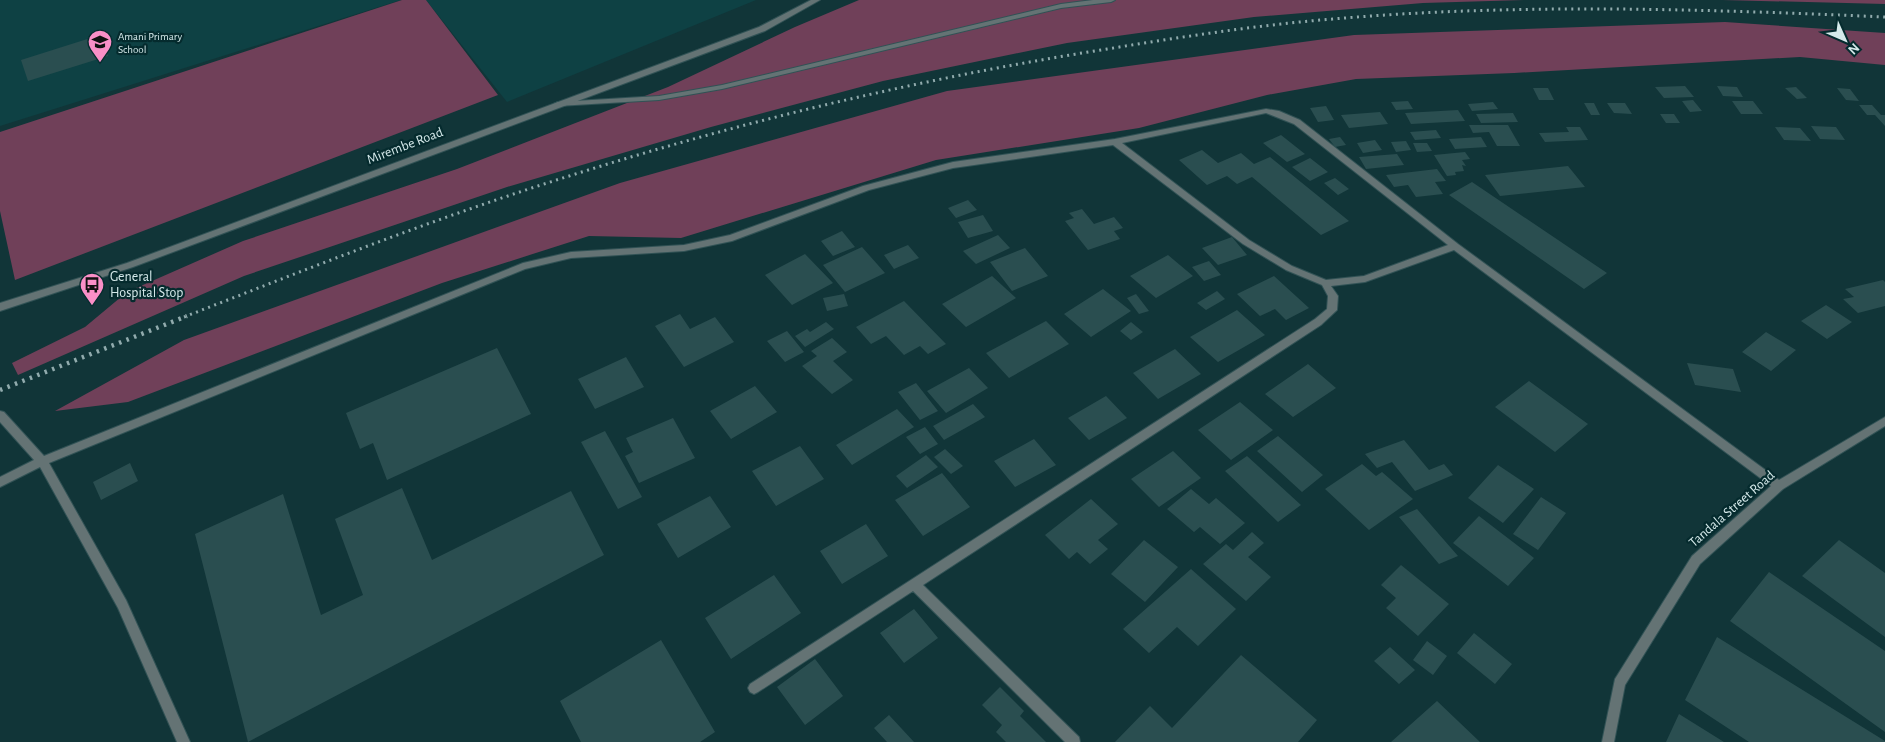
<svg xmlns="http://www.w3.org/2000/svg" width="1885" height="742" viewBox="0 0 1885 742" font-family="'Alegreya Sans',sans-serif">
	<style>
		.built { fill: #0e4144 }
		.green { fill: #704059 }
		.building { fill: #2a4e50 }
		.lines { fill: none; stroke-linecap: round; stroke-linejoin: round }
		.service-casing { stroke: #315255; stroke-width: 2 }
		.minor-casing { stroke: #315255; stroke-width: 2 }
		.service { fill: #647374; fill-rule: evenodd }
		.minor { fill: #647374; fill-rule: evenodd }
		.rail-far1 { stroke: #91abad; stroke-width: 3; stroke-dasharray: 2 4.5; stroke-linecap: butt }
		.rail { stroke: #91abad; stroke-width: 4.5; stroke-dasharray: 2.5 5.5; stroke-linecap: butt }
		.labels { text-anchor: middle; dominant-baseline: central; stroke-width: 4.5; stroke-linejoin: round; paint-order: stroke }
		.far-poi-label { font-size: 11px; fill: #d6eaeb; stroke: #052b2e; text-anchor: start }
		.street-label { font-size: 14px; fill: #d6eaeb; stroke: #052b2e }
		.poi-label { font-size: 14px; fill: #d6eaeb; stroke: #052b2e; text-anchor: start }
	</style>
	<rect width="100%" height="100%" fill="#113538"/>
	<path class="built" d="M0,0h401l-401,126z
		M426,0h330l-249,102z"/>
	<path class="green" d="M402,0h24l72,95 -483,185 -15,-69v-79z
		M859,0h665l-101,3 -169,14 -187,26 -184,38 -172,46 -204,60 -263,89 -226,99 -6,-12 73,-36 42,-35 116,-51 214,-72 211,-82 127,-60z
		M1722,0h163v4z
		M1725,22l160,11v32l-85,-8 -286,16 -158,6 -89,16 -128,33 -203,32 -255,78 -92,-2 -147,47 -314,119 -73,9 129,-71 436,-157 327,-92 407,-56z"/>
	<path class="building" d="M100,35l8,21 -80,25 -7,-21z
		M1685,86l9,11 -30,1 -9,-11z
		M1717,86l20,1 6,10 -20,-1z
		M1796,87l11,11 -10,1 -12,-11z
		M1533,88h15l6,12h-15z
		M1837,88l13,1 9,12 -13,-1z
		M1693,100l9,11 -12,1 -8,-11z
		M1408,101l5,8 -17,1 -5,-8z
		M1732,101h21l10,13h-22z
		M1493,102l5,7 -26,2 -4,-7z
		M1584,103h10l6,12h-9z
		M1607,103h18l7,11 -18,-1z
		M1859,105h13l9,10h4v11l-10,-11h-8z
		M1326,106l8,14 -16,2 -8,-14z
		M1458,110l7,11 -54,3 -6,-11z
		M1380,112l8,12 -39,4 -8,-13z
		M1513,113l5,9 -37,1 -5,-9z
		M1660,114h14l6,9h-14z
		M1469,125h39l12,21h-23l-8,-14 -16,1z
		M1811,126l25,1 9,13 -25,-1z
		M1566,127h14l8,13 -43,2 -6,-9 30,-1z
		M1775,127l25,1 11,13 -27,-1z
		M1436,130l5,8 -26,2 -5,-8z
		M1281,135l24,19 -18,8 -24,-19z
		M1340,137l6,8 -11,2 -6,-8z
		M1481,137l6,10 -32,2 -6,-10z
		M1375,140l7,10 -19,3 -6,-10z
		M1406,141l5,9 -15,2 -5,-10z
		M1413,143h14l5,8 -15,1z
		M1202,150l16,13 23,-10 13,11 16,-7 79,64 -28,14 -69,-58 -15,7 -10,-8 -20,9 -28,-25z
		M1465,152l5,7 -8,1 4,6 -4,-1 2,6 -9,1 1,3 -9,1 -13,-21z
		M1397,154l7,11 -38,4 -7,-12z
		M1310,158l18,14 -18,9 -18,-14z
		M1568,166l17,21 -85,9 -15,-21z
		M1437,169l9,12 -11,1 8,12 -27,3 -8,-12 -14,2 -8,-12z
		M1335,178l14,11 -11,6 -14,-12z
		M1472,182l135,91 -23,16 -135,-94z
		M968,200l9,10 -21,8 -8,-10z
		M1082,209l12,15 20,-7 9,11 -9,3 6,8 -32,11 -23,-29 9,-3 -5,-5z
		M983,215l10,16 -25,7 -10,-16z
		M842,231l13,16 -22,9 -12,-15z
		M998,235l12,13 -34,16 -13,-13z
		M1232,237l15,18 -29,10 -16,-17z
		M908,245l11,13 -25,11 -10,-14z
		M862,247l23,26 -40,19 -22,-27z
		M1025,248l23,28 -36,15 -22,-29z
		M805,254l28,29 -41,22 -27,-30z
		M1168,255l25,21 -37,22 -26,-22z
		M1209,261l12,14 -17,6 -12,-14z
		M992,276l24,22 -50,29 -24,-23z
		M1274,276l35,32 -23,12 -11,-11 -15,7 -23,-22z
		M1883,280l2,2v24l-27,7 -15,-14 11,-2 -9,-8z
		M1103,289l28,22 -40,26 -27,-23z
		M1217,291l8,8 -19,11 -9,-7z
		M844,294l4,12 -21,5 -4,-13z
		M1136,294l13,17 -10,3 -12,-16z
		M904,301l42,43 -18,10 -8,-8 -16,9 -18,-19 -15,8 -15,-17z
		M1826,305l26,17 -25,17 -26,-18z
		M1237,310l28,25 -47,27 -28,-25z
		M680,314l10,15 25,-12 19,25 -50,25 -29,-41z
		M1046,321l23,23 -60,34 -23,-25z
		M826,322l8,7 -29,18 -10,-11 12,-7 3,3z
		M1131,322l12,10 -12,8 -11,-9z
		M787,331l17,21 -19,10 -18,-21z
		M1766,332l30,18 -25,21 -29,-19z
		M832,338l15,14 -14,9 20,19 -21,14 -30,-28 15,-10 -6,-5z
		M497,348l34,66 -144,66 -14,-37 -13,6 -14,-36z
		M1175,349l26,25 -43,25 -25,-26z
		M626,357l18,30 -49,22 -17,-30z
		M1687,363l46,6 8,23 -46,-7z
		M1308,364l28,24 -43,29 -28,-23z
		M969,368l19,20 -42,25 -19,-22z
		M1529,381l59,43 -33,28 -60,-45z
		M916,383l22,28 -18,9 -22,-28z
		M755,386l22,26 -46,27 -21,-28z
		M1106,396l21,22 -38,22 -21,-22z
		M1240,402l33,28 -42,30 -33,-30z
		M973,404l12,13 -41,23 -11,-14z
		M897,409l17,18 -62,38 -16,-20z
		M673,418l22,40 -56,25 -14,-27 8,-4 -7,-14z
		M925,427l13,17 -18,10 -14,-17z
		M605,431l37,66 -24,12 -37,-67z
		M1278,436l45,39 -21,17 -45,-41z
		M1034,439l22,26 -41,22 -21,-26z
		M1404,440l25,30 15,-6 9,11 -38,16 -23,-29 -15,6 -12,-14z
		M800,446l24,33 -48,27 -24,-35z
		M945,449l18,17 -12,8 -17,-17z
		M1173,451l28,27 -42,29 -28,-28z
		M926,455l12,12 -31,21 -11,-12z
		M1247,456l54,49 -23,17 -53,-51z
		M130,463l8,18 -37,19 -8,-18z
		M1362,464l14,12 6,-4 31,27 -44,31 -44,-41z
		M1498,465l36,24 -31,34 -35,-25z
		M942,473l28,34 -47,29 -28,-36z
		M402,488l30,72 139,-69 33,64 -356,187 -53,-208 88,-40 38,121 42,-20 -28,-76z
		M1191,489l18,15 7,-6 29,25 -25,21 -20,-17 -6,5 -27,-23z
		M710,496l21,31 -53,31 -21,-34z
		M1541,497l25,16 -28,37 -25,-16z
		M1091,499l27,25 -20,16 10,9 -18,15 -13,-12 -8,7 -24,-24z
		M1417,509l41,47 -19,8 -40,-47z
		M1479,516l55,42 -26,28 -55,-43z
		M866,524l22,32 -46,28 -22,-33z
		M1252,532l12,11 -16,14 23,20 -25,24 -43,-37 23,-20 7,6z
		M1144,540l34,27 -33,35 -34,-28z
		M1839,540l46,33v64l-83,-61z
		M1401,565l48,39 -31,32 -32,-28 10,-10 -15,-13z
		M1191,569l45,40 -38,37 -21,-19 -28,26 -26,-24z
		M1769,572l116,79v81l-155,-111z
		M774,575l27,38 -70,46 -26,-41z
		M914,609l24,29 -34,25 -24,-30z
		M1474,633l38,31 -17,20 -38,-31z
		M1717,637l168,104v1h-136l-64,-42z
		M661,640l54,92 -15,10h-119l-21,-41z
		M1427,641l20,15 -14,19 -20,-15z
		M1390,647l25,23 -16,14 -25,-23z
		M1241,655l76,65 -19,22h-183l35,-36 22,22z
		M815,659l28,37 -38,29 -28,-38z
		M1000,687l24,24 -4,5 26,26h-40l-10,-10 6,-7 -20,-20z
		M1437,701l43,41h-89z
		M1679,714l45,28h-58z
		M889,715l25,27h-27l-13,-14z"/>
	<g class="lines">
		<defs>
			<path id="service" d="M1093,0h22l-4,2 -50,6 -339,81 -63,11 -101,6 -4,-2 4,-2 101,-6 63,-11 339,-81z"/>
			<path id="minor" d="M811,0h9l-55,31 -632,236 -133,44v-8l127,-40 632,-236z
				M1266,109l13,2 21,9 158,124 321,236 106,-63v9l-102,63 -83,75 -75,121 -11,57h-12l13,-63 77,-123 79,-70 -317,-236 -89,32 -34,4 7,10 -1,14 -16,15 -398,260 156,152 1,5h-15l-152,-151 -155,101 -4,2 -4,-2 -2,-4 2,-4 565,-365 12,-10 1,-13 -6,-11 -36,-15 -43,-26 -130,-99 -160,23 -84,22 -137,51 -48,10 -113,7 -46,11 -476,194 77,137 64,142h-13l-59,-134 -78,-141 -40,20v-10l34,-17 -34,-38v-11l4,1 40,44 479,-193 48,-11 113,-7 46,-10 133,-49 90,-24 162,-23zM1266,113l28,11 154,121 -84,31 -38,4 -34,-14 -43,-26 -127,-97z"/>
		</defs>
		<use href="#service" class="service-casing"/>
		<use href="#minor" class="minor-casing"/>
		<use href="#service" class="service"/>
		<use href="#minor" class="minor"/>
		<path class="rail-far1" d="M184,317c100,-39 201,-79 303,-114 202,-69 410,-121 620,-154 75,-12 150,-24 226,-30 183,-16 369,-10 552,-2"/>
		<path class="rail" d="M0,390l187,-74"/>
	</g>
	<defs>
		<symbol id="school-pin" viewBox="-11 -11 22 30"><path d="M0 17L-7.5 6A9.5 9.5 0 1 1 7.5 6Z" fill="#fa8fc7" stroke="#052b2e"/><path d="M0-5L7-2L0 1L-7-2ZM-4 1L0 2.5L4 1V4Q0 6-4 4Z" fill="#111"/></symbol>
		<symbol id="bus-pin" viewBox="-11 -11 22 30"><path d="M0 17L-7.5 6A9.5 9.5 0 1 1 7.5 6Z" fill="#fa8fc7" stroke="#052b2e"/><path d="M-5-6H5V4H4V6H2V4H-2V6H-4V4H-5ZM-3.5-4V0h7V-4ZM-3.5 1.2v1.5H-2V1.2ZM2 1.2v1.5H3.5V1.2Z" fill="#111"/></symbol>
	</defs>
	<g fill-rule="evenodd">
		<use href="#school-pin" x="86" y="28" width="28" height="38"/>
		<use href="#bus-pin" x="78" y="271" width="28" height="38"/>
	</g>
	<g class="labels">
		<g class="far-poi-label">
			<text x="118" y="36">Amani Primary<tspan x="118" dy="13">School</tspan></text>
		</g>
		<g class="street-label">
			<text transform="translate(405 146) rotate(-21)">Mirembe Road</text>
			<text transform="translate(1732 509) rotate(-41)">Tandala Street Road</text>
		</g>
		<g class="poi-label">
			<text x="110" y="277">General<tspan x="110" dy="16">Hospital Stop</tspan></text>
		</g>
	</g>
	<g transform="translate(1845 40) rotate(135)" stroke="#052b2e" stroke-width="4" paint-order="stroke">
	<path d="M0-4L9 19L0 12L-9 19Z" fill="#d6eaeb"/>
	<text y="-8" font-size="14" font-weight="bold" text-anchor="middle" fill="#d6eaeb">N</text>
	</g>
</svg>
